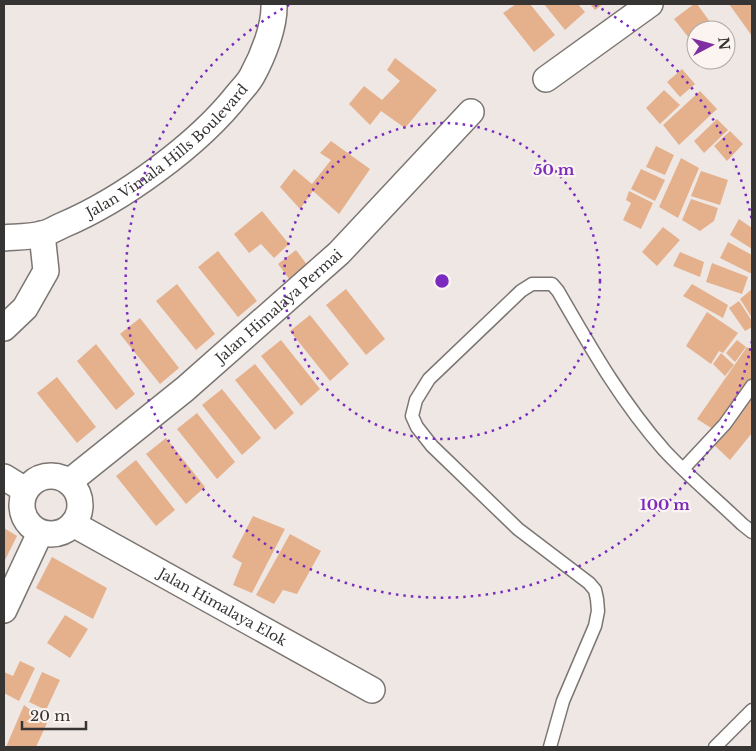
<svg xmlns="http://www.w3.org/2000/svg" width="756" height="751" viewBox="0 0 756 751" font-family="'Libre Baskerville',serif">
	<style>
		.building { fill: #e5b18d }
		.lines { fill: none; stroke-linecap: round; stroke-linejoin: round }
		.lane-casing { stroke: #7c7672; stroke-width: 15 }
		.street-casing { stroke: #7c7672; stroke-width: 28 }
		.lane { stroke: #fff; stroke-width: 12 }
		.street { stroke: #fff; stroke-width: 25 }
		.ring { fill: none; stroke: #7b2cbf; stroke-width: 2.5; stroke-dasharray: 2.5 5 }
		.labels { text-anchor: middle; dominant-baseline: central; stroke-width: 4.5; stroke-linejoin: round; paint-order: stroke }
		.street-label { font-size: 14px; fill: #373533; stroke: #fbf4f0 }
		.centre { fill: #7b2cbf; stroke: #fbf4f0; stroke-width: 2.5 }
		.ring-label { font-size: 15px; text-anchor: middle; font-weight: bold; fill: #7b2cbf; stroke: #fbf4f0; stroke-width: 4.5; stroke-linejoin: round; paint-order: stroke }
	</style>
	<rect width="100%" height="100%" fill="#eee7e3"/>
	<path class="building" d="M516,4h14l25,31 -21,17 -31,-39z
		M544,4h34l7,8 -20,18z
		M590,4h13l-8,6z
		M694,4h3l19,26h-20v17l-22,-28z
		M729,4h23v32z
		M395,58l42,32 -32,38 -24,-17 -11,14 -21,-21 15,-18 18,14 18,-19 -13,-11z
		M682,69l13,15 -15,13 -13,-15z
		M664,90l16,15 -20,19 -14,-16z
		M700,91l17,18 -38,36 -16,-20z
		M717,119l11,11 -24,23 -10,-12z
		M730,131l13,13 -16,17 -13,-15z
		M331,141l39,28 -31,45 -26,-23 -13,18 -20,-22 14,-18 18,15 19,-24 -11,-7z
		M656,146l18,9 -9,20 -19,-8z
		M681,158l18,10 -21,50 -19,-11z
		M641,169l24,11 -10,21 -24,-12z
		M701,171l27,9 -8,25 -29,-9z
		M629,191l24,12 -12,26 -18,-9 8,-17 -5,-3z
		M691,199l27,9 -4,13 -14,10 -18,-11z
		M262,211l27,33 -15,14 -13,-14 -12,9 -15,-19z
		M739,219l13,9v21l-22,-14z
		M663,227l17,13 -23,26 -15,-14z
		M728,242l24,13v19l-32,-16z
		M296,250l12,16 -18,14 -12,-16z
		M218,251l39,50 -19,16 -40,-50z
		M680,252l24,10 -4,15 -27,-11z
		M712,263l36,14 -6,17 -36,-12z
		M177,284l38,50 -19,16 -40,-49z
		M692,284l36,21 -5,13 -40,-22z
		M346,289l39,50 -19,16 -40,-50z
		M752,289v29l-12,-19z
		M739,301l13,20v6l-7,4 -16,-23z
		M707,312l31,21 -15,20 -4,-2 -8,13 -25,-18z
		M310,315l39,49 -19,17 -40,-50z
		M140,318l39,50 -19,16 -40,-50z
		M281,340l39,49 -19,17 -40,-50z
		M737,340l9,7 -11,15 -9,-9z
		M96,344l39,50 -19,16 -39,-49z
		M747,347l5,3v28l-36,53 -19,-12z
		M721,353l13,12 -9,11 -12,-12z
		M255,364l39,49 -19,17 -40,-50z
		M57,377l39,50 -19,16 -40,-50z
		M222,389l39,49 -19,17 -40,-50z
		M752,398v35l-22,27 -16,-15z
		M197,413l38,49 -18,17 -40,-50z
		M166,438l39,49 -19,17 -40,-50z
		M136,460l39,50 -19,16 -40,-50z
		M253,516l32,13 -33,64 -19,-8 9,-22 -10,-6z
		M4,528l13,8 -13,26z
		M290,534l31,17 -24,43 -14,-4 -9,14 -18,-9z
		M52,557l55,31 -14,31 -57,-31z
		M65,615l23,14 -18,29 -23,-15z
		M20,661l15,7 -16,33 -15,-8v-21l9,4z
		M42,672l18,8 -14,30 -17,-8z
		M24,705l23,18 -11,24h-30z"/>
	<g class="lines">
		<defs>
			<path id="lane" d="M684,468l41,-44 27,-38
				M550,747l13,-46 32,-75 3,-15 -1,-12 -2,-9 -6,-7 -71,-54 -86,-83 -15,-19 -5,-11 4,-16 13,-21 92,-88 11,-7h20l6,7c33,57 62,109 106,159 24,26 52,49 78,74l10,8
				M715,747l37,-37"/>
			<g id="street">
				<path d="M546,79l104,-75"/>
				<path id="s1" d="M4,238c12,-1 26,-1 38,-4 7,-1 14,-6 21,-9 59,-25 135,-80 175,-131 5,-6 11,-12 14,-18 11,-20 23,-50 22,-72"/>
				<path d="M4,328l21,-20 21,-37 -4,-37"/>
				<circle cx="51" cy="505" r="29"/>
				<path d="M4,477l21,13"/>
				<path id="s2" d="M69,482l116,-93 154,-136 132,-141"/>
				<path id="s3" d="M73,524l299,166"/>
				<path d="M4,610l36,-77"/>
			</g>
		</defs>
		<use href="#lane" class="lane-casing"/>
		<use href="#street" class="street-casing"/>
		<use href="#lane" class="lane"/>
		<use href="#street" class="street"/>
	</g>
	<g class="ring">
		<circle cx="442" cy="281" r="158"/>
		<path d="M752 341A316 316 0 1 1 289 5M595 5A316 316 0 0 1 752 221"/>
	</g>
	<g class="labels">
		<g class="street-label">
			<text stroke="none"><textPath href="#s1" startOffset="190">Jalan Vimala Hills Boulevard</textPath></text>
			<text stroke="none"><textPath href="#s2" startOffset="274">Jalan Himalaya Permai</textPath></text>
			<text stroke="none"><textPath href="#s3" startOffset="171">Jalan Himalaya Elok</textPath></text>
		</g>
	</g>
	<circle cx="442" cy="281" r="8" class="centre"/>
	<g class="ring-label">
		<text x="554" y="175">50 m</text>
		<text x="665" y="510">100 m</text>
	</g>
	<rect width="756" height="751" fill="none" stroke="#373533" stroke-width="10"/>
	<g transform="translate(711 45) rotate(84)"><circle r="24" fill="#fbf4f0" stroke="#ada8a4"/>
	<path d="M0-4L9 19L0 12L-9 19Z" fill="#7f2f9f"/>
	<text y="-8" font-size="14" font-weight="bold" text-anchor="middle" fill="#373533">N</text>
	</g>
	<path d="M22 721v8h64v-8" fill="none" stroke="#373533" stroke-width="2.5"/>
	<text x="30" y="721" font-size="15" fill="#373533" stroke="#fbf4f0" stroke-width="4" paint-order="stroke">20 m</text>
</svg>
